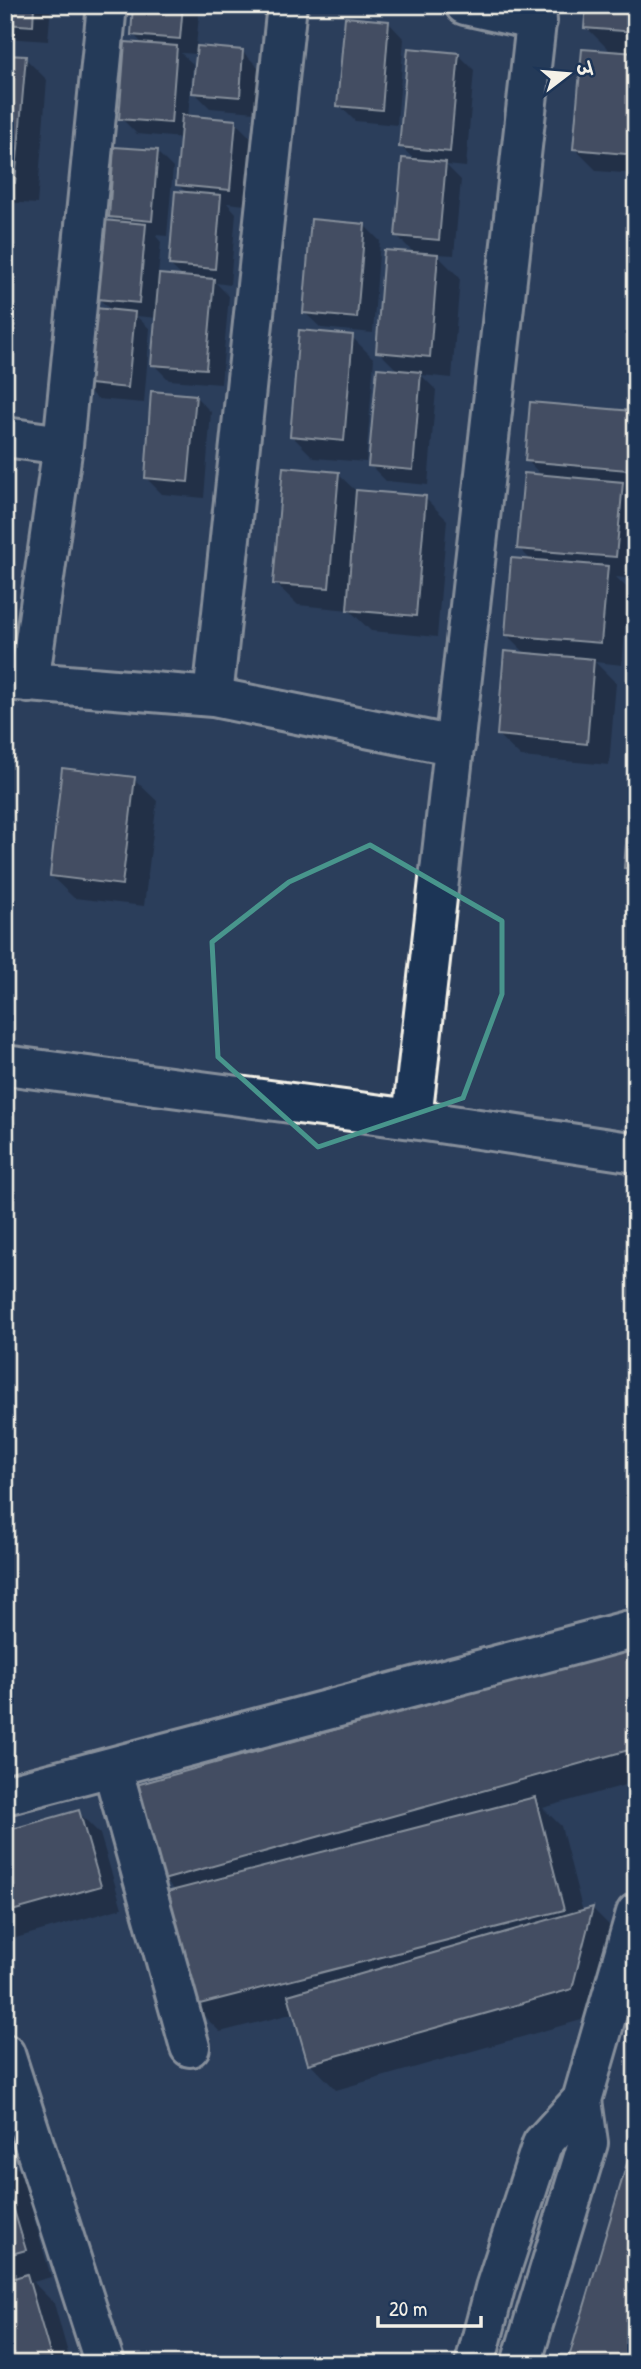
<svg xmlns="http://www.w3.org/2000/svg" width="641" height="2369" viewBox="0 0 641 2369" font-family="'Patrick Hand','Playpen Sans Deva',sans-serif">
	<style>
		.shadow { fill: #0007 }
		.building { fill: #61616b; stroke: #f4f1e8; stroke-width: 2 }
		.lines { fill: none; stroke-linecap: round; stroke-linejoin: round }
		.minor-casing { stroke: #f4f1e8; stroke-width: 44 }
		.minor { stroke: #1d3557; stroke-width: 38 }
		.marked { fill: none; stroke: #48958c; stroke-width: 5; stroke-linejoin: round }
	</style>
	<rect width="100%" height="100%" fill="#2b3e5b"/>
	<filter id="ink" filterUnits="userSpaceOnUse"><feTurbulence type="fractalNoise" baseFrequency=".0143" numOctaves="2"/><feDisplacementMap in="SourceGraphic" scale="14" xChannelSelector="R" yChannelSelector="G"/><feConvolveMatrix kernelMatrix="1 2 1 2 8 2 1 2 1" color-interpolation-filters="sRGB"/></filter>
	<g filter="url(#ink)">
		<path class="shadow" d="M5,5h46l-3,36 -43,-3z
			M135,5h65l-4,42 46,4 16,16 -3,45 -45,-4 -16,-16 4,-38 -17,-1 12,11 -5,53 47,5 16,16 -6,67 -18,-2 9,10 -6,72 -14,-2 13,13 -8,88 -52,-4 -16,-16 4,-46 -21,-2 14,13 -6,74 -47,-4 -16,-16 31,-72 -14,-13 19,-75 -6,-6 46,-65 16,16 -6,68 -12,-1 6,7 -3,34 26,2 -14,-13 18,-71 -10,-9 4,-47 -45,-4 -16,-16 23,-73 -11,-11z
			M636,5v169l-39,-3 -22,-22 37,-96 -26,-26z
			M389,23l15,16 -7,86 -42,-4 -16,-16z
			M458,54l16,16 -8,97 -20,-2 15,15 -7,75 -18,-1 24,24 -8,100 -31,-3 15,15 -8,95 -42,-4 -16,-16 29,-93 -21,-21 37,-97 -18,-18 19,-75 -15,-14z
			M5,56l20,2 22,22 -10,124 -32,-2z
			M364,225l16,16 -7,92 -52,-5 -16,-15z
			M352,337l22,22 -8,103 -52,-4 -22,-22z
			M195,396l16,16 -7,86 -42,-4 -16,-16z
			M631,413l5,4v73l-8,-1 8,8v82l-20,-2 13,13 -7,75 -27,-3 21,21 -7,82 -88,-8 -23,-22 29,-80 -20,-20 25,-74 -13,-13 24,-71 -16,-17z
			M338,474l18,17 69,7 22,22 -10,117 -66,-6 -22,-21 -51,-5 -23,-22z
			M134,779l23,22 -13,105 -70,-8 -23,-22z
			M636,809v68l-10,-10z
			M636,1648v134l-93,26 18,18 22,86 10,-3 26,26 -20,80 -263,75 -26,-27 -15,-50 -75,19 -27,-27 -17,-114 -12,-11z
			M78,1812l22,22 22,74 -117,33v-108z
			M5,2157l16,15 30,105 -18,5 21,21 17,61h-66z"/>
		<path class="building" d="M5,5h29l-1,21 -28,-2z
			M133,5h50l-3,34 -49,-4z
			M586,5h50v27l-52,-4z
			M345,17l44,4 -7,89 -45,-4z
			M125,42l52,4 -6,77 -52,-4z
			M197,46l46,4 -3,47 -48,-4z
			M408,48l51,5 -9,99 -51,-5z
			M582,49l54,4v102l-63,-6z
			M5,55l21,1 -11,127 -10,-1z
			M182,115l54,5 -6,70 -54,-5z
			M114,147l44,3 -6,71 -43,-4z
			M402,158l44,4 -7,78 -44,-4z
			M175,191l46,4 -6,74 -46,-4z
			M311,219l54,5 -8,94 -54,-5z
			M103,220l43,4 -7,79 -42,-4z
			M384,250l54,4 -8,103 -54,-5z
			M159,274l55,5 -8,90 -55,-4z
			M85,307l50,5 -7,76 -48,-5z
			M299,330l54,5 -9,106 -54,-5z
			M377,368l44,4 -8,98 -45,-4z
			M151,391l45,4 -8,87 -43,-4z
			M530,402l102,9 -5,59 -102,-9z
			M283,467l56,5 -10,116 -56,-4z
			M524,473l99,9 -7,75 -99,-8z
			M356,490l70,6 -10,120 -69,-6z
			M511,558l97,8 -7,77 -96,-8z
			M504,651l90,8 -7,85 -90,-9z
			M62,768l73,9 -13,108 -72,-9z
			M629,806l7,1v62l-12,-1z
			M636,1646v102l-473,132 -27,-95z
			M535,1797l29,113 -372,96 -29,-113z
			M79,1810l22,76 -96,27v-82z
			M593,1907l-21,82 -264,75 -20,-69z
			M636,2133v231h-69z
			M5,2180l21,70 -21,6z
			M27,2274l26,90h-48v-83z"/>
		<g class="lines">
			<defs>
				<path id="minor" d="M465,5l72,16
					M5,437l58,8
					M5,680l208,17 242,49
					M29,683l34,-238 44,-440
					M213,697l74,-692
					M5,1065l407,54 224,34
					M412,1119l126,-1114
					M112,1767l78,280
					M5,1795l625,-165 6,1
					M5,2054l100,310
					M475,2364l20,-76 47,-144 40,-44
					M521,2364l67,-221 -6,-43 54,-187"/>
			</defs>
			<use href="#minor" class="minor-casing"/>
			<use href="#minor" class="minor"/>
		</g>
	</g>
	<path d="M0 0H641V2369H0ZM370,845l132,76v73l-39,104 -145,49 -100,-90 -6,-115 77,-60z" fill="#2b3e5b" fill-opacity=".55" fill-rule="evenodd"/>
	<path class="marked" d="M370,845l132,76v73l-39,104 -145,49 -100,-90 -6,-115 77,-60z"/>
	<rect width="641" height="2369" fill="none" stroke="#1d3557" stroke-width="28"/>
	<rect x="14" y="14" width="613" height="2341" fill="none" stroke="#f4f1e8" stroke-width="2.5" filter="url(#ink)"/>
	<g transform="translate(568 74) rotate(74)" stroke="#1d3557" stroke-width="5" paint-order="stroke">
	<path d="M0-5L12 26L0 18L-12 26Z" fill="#f4f1e8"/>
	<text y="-10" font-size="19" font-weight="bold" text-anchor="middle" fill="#f4f1e8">उ</text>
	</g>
	<path d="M378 2316v10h103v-10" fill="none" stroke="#f4f1e8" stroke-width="3.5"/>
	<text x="389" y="2316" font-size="21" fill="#f4f1e8" stroke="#1d3557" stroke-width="5" paint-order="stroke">20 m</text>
</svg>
